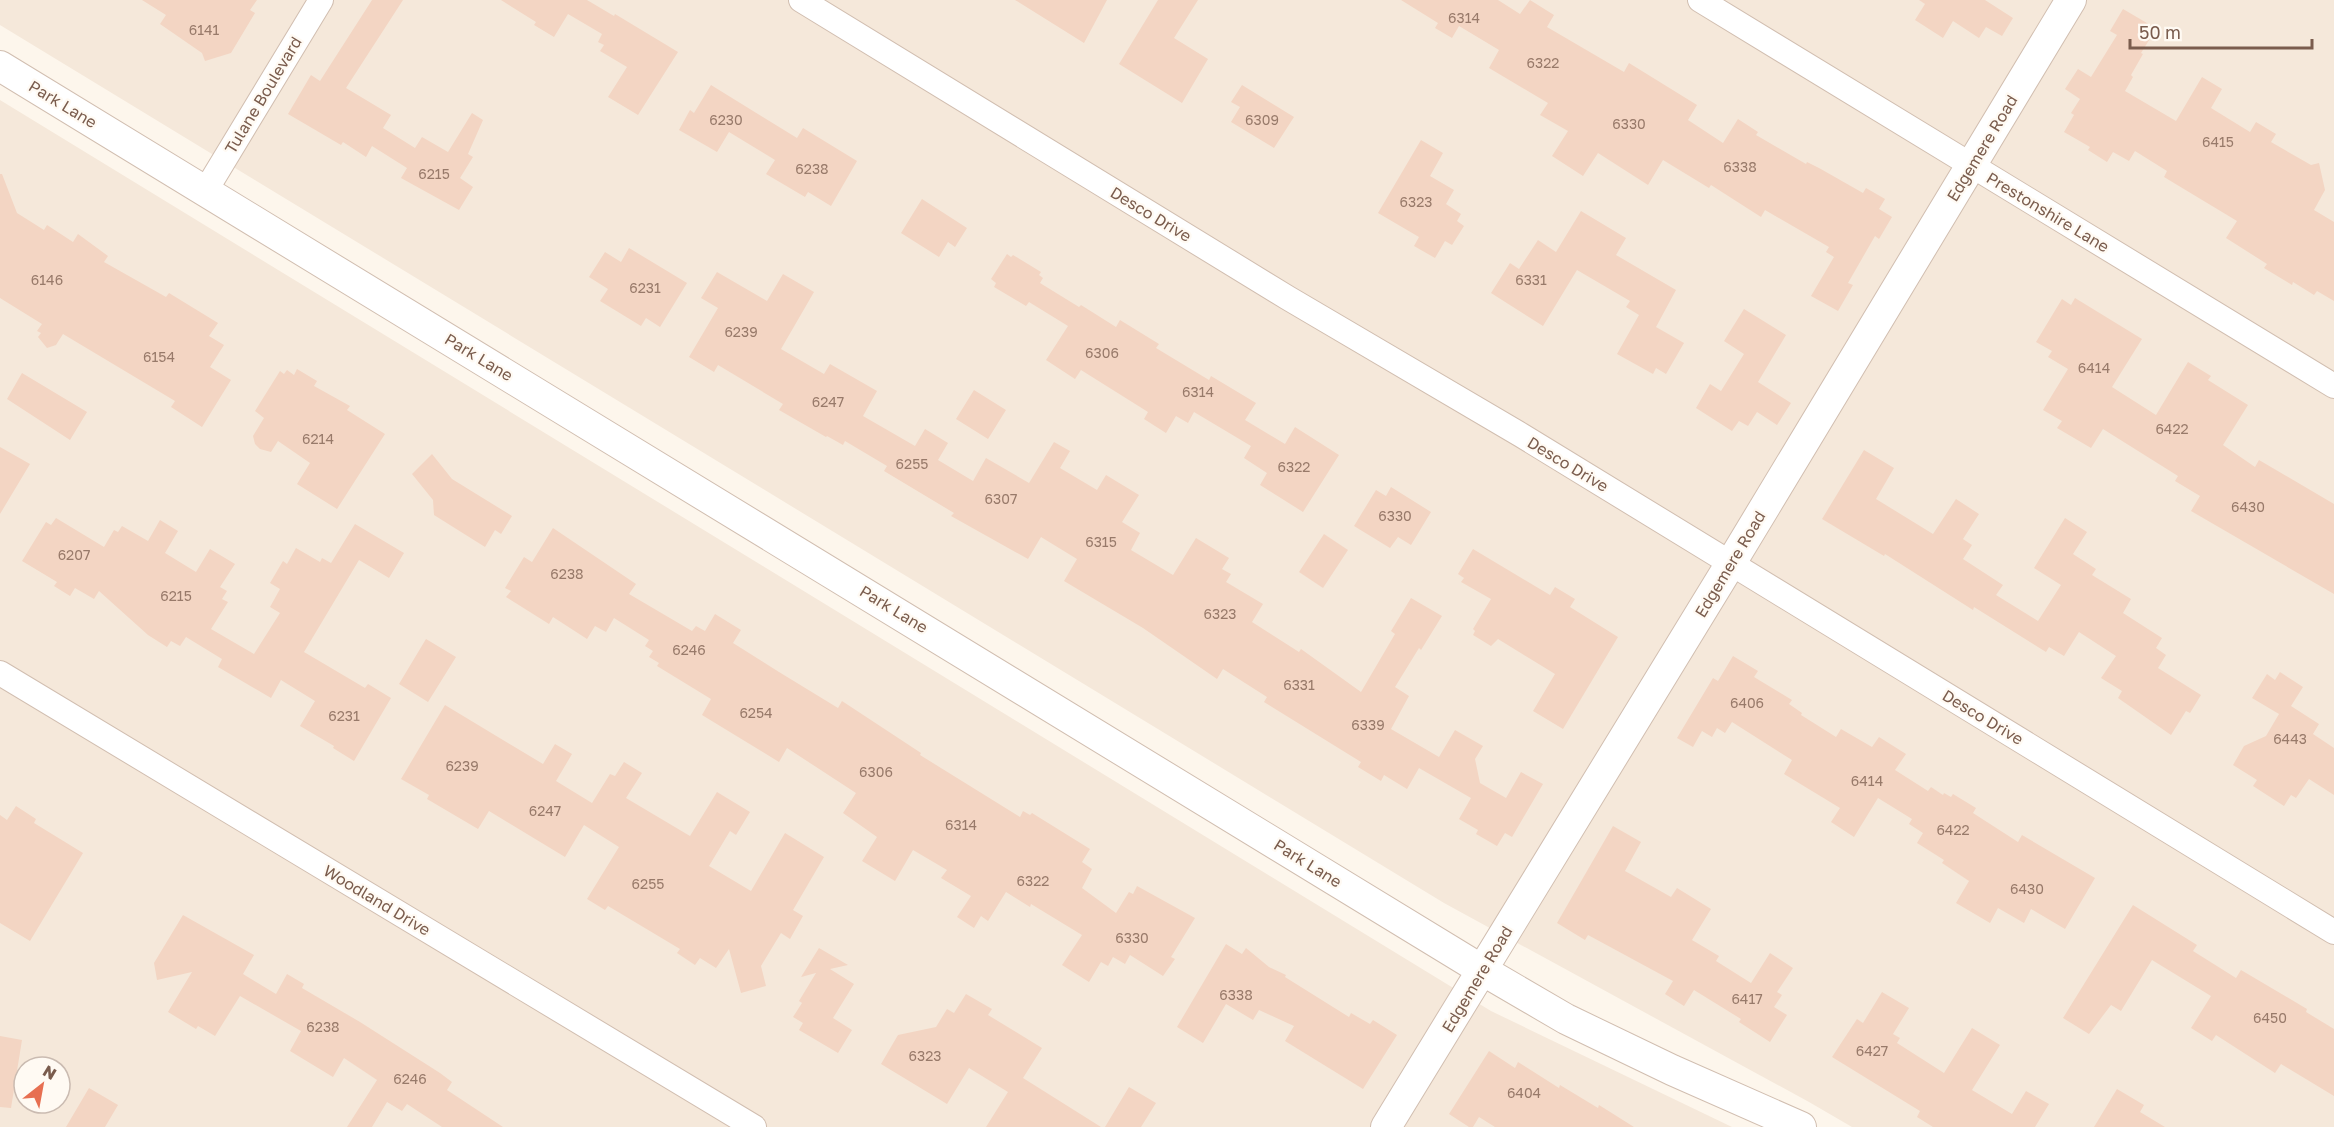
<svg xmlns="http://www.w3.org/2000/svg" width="2334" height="1127" viewBox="0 0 2334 1127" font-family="'Golos Text',sans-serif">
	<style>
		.residential { fill: #f5e8da; fill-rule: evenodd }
		.building { fill: #f3d5c3 }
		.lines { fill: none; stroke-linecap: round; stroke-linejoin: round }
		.minor-casing { stroke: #d1beb0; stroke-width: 26 }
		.tertiary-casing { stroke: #d1beb0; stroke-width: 32 }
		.minor { stroke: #fff; stroke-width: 24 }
		.tertiary { stroke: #fff; stroke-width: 30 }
		.labels { text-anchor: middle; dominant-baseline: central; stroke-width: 4.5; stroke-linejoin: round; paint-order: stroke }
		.number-label { font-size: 14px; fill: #987a6a }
		.street-label { font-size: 16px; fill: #7a5c4d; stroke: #fffaf3 }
	</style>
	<rect width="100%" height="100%" fill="#fdf6ec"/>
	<path class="residential" d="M0,0h2334v1127h-482l-43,-25 -365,-199 -1444,-878z
		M0,100l1491,911 241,116h-1732zM24,1067h36v36h-36z"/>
	<path class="building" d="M142,0h115l-7,10 5,3 -24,40 -26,8 -3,-8 -42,-29 6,-9z
		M372,0h31l-57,88 45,27 -8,13 32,20 7,-11 26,15 24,-39 11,7 -15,34 5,3 -13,21 13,9 -14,23 -58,-32 6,-10 -35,-22 -6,11 -23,-15 -2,3 -53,-31 23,-39 9,6z
		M501,0h86l27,16 1,-2 63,38 -40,63 -30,-18 19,-30 -27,-16 4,-6 -6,-3 4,-8 -34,-20 -14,23 -20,-12 2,-3z
		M1015,0h92l-23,43z
		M1158,0h40l-24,38 34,21 -26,44 -63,-39z
		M1401,0h97l22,14 10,-14 24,15 -7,12 77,45 5,-9 68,42 -9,15 35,23 15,-24 20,13 -2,3 50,29 1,-2 12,6 44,25 3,-5 19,11 -6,10 13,8 -13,22 -4,-3 -27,47 5,2 -15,26 -27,-15 23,-39 -8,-5 3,-5 -64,-37 -4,7 -50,-32 -2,3 -46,-28 -15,25 -50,-32 -15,23 -31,-20 16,-25 -28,-16 8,-12 -59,-35 10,-18 -40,-24 -7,12 -17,-10 3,-5z
		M1919,0h66l28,18 -11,18 -16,-9 -7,11 -26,-17 -10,17 -28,-18 10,-16z
		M2123,9l29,17 -5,8 4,3 -10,16 2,1 -12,21 2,2 -8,14 51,30 26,-44 20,12 -11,19 39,24 6,-10 20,12 -5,8 40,23 8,-2 6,27 -11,20 20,12v79l-17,-10 -3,4 -21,-13 -1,3 -28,-17 3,-4 -41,-26 11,-17 -73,-44 3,-6 -32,-20 -6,10 -16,-9 -6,10 -19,-12 2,-3 -26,-15 10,-17 -3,-2 9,-14 -15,-10 13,-20 13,8 26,-42 -7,-4z
		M711,85l86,53 6,-10 54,33 -26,45 -23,-14 -3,5 -39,-23 9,-14 -46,-28 -12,20 -38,-22 11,-20 4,3z
		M1242,85l52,32 -20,31 -43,-26 9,-15 -9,-5z
		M1421,140l22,13 -13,23 24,14 -8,14 15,10 -4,7 7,5 -12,19 -7,-4 -10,17 -21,-12 5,-9 -41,-24z
		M0,174h2l15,39 27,17 3,-5 26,17 5,-8 30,22 -4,6 62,35 3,-4 49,30 -9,13 15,9 -14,22 21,13 -29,47 -31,-20 4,-6 -112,-67 -7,11 -9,3 -9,-11 3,-4 -4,-2 5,-7 -42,-26z
		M922,199l45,29 -12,19 -7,-5 -9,15 -38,-24z
		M1581,211l45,27 -10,17 60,35 -20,37 28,16 -18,31 -10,-6 -3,6 -36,-20 22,-39 -13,-8 4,-6 -53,-31 -34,56 -52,-33 19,-30 9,6 19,-29 18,12z
		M629,248l58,35 -27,44 -14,-9 -5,8 -41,-25 8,-12 -19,-12 16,-25 16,10z
		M1007,254l4,3 2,-2 28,17 -2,3 4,3 -3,5 39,24 2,-2 35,22 4,-7 39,24 -3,4 53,32 2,-4 45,27 -11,17 40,24 10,-17 44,28 -36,57 -43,-27 7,-12 -23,-15 7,-12 -57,-34 -6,11 -12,-7 -10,17 -22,-14 4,-7 -67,-42 -6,9 -29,-19 22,-34 -39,-24 -3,4 -32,-19 2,-4 -5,-4z
		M717,272l50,29 16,-27 31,18 -33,57 43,25 6,-10 47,27 -14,25 52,30 10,-17 23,14 -10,17 35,21 13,-23 43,25 25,-41 16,9 -10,17 37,22 9,-15 33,20 -17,27 18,11 -9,17 42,25 23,-37 33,20 -7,11 9,5 -5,8 37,22 -11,18 47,30 2,-3 60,43 34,-58 -4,-3 20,-33 31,18 -21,34 -2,-2 -24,39 14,9 -18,33 48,28 16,-27 28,16 -8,13 5,24 26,15 15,-26 22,12 -31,53 -7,-4 -8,13 -21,-12 2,-4 -19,-11 12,-21 -52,-30 -12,21 -23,-14 -3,6 -23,-14 3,-5 -97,-60 3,-5 -44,-28 -6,10 -74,-51 -79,-47 13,-22 -36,-22 -13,22 -77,-43 3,-3 -70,-42 3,-5 -42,-25 -2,4 -16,-9 -1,1 -47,-27 4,-6 -65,-39 -4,7 -25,-15 29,-49 -17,-10z
		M2075,298l67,41 -30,48 44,28 32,-53 23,14 -3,4 40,25 -25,40 32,22 4,-7 75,44v90l-143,-83 9,-15 -25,-15 3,-5 -75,-47 -12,19 -34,-20 5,-7 -19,-11 25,-41 -20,-12 4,-6 -16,-9 26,-43 9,6z
		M1744,309l42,26 -28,47 33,21 -14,22 -20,-13 -9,14 -9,-5 -7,10 -36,-23 14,-24 11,7 23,-37 -20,-13z
		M297,369l20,12 -3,5 36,20 -3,4 38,24 -48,75 -40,-25 13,-21 -32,-22 -7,11 -11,-3 -5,-5 -2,-8 11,-18 -9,-7 25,-40 4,3 3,-4 7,5z
		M22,373l65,39 -17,28 -63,-41z
		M974,390l32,20 -18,29 -32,-20z
		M0,447l30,17 -30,50z
		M1864,450l30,18 -18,31 57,35 23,-35 23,15 -16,25 9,6 -9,14 40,26 -7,10 42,26 23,-36 -27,-17 31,-50 22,14 -14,22 23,15 -4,6 39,24 -8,14 39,25 -6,10 10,7 -8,13 43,27 -11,18 -4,-2 -15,24 -53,-37 4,-7 -21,-13 15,-22 -37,-24 -15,24 -15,-9 -3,5 -72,-45 -1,3 -88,-56 -1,2 -62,-37z
		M432,454l20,25 60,37 -11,18 -6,-4 -10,17 -51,-32 -1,-15 -21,-26z
		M1391,487l40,25 -20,33 -13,-8 -8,11 -36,-22 22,-36 10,6z
		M56,518l48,29 10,-17 4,2 4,-6 26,15 12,-21 18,11 -13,22 31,19 14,-23 25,15 -15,23 7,4 -5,8 6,3 -17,27 43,25 26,-41 -10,-6 10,-18 -10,-6 13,-22 4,3 9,-16 24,14 2,-4 9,5 24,-39 49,29 -15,25 -30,-18 -55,92 61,36 3,-4 23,14 -37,63 -21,-13 1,-2 -34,-20 15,-25 -34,-21 -10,18 -53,-31 4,-8 -36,-22 -6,9 -9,-5 -4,6 -19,-12 -49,-44 -5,8 -19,-11 -5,8 -16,-10 3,-4 -35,-21 24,-39 5,3z
		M553,528l83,56 -7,10 63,37 4,-5 9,5 10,-17 26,16 -8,13 46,29 59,36 4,-7 79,52 -1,2 100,62 3,-6 7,4 2,-2 58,36 -8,13 10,7 -10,19 34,25 13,-21 4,2 4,-8 58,32 -24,39 4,2 -12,17 -33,-21 -5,9 -12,-7 -5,9 -7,-4 -12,20 -27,-17 20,-30 -51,-31 -1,3 -24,-15 -18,29 -7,-5 -7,12 -17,-11 14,-21 -30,-18 6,-8 -34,-20 -18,31 -33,-20 15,-24 -34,-24 13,-20 -69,-45 -8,14 -77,-47 9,-16 -54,-33 2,-3 -10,-6 4,-6 -8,-5 4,-6 -35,-22 -8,14 -11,-6 -8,13 -34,-22 -4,7 -43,-27 5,-6 -6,-3 19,-31 8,5z
		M1324,534l24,16 -25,38 -24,-16z
		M1473,549l77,46 5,-8 20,12 -5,8 48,30 -55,92 -30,-18 22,-37 -57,-35 -7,7 -18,-11 2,-4 -2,-2 18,-30 -30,-17 3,-4 -6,-4z
		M426,639l30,18 -28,45 -29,-18z
		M1733,656l25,15 -4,6 38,23 -3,4 13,9 -1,2 35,22 5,-8 31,18 7,-10 27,17 -11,16 33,21 3,-4 12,8 1,-2 7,4 2,-3 23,14 -3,5 45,29 4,-7 73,43 -30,51 -34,-20 -7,14 -26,-15 -8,15 -34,-20 13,-22 -27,-18 2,-3 -27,-17 6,-10 -14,-9 3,-5 -34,-21 -24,39 -23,-15 9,-14 -56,-34 8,-14 -60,-38 -7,11 -8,-5 -5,9 -10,-6 -9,16 -16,-9 36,-60 5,3z
		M2280,672l23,15 -12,19 28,18 -6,10 21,14v47l-25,-16 -13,19 -5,-3 -7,11 -31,-20 4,-6 -24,-15 11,-19 22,-10 13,-22 -27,-16 15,-24 8,6z
		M445,705l98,59 12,-20 17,10 -16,27 36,22 18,-29 5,2 9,-14 18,11 -16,25 64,38 27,-44 33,20 -14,23 -6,-4 -21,35 42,25 34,-58 39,24 -31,53 10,6 -13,23 -9,-6 -20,33 5,20 -25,7 -12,-44 -13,19 -16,-10 -5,7 -18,-12 3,-4 -72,-43 -3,4 -18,-11 32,-52 -35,-22 -19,32 -76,-46 -11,18 -51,-30 2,-4 -28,-16z
		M16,806l20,13 -2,4 49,30 -53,88 -30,-18v-108l7,5z
		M1613,826l28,16 -16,29 46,26 6,-9 34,21 -19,31 27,16 -3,5 35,22 19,-30 23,15 -16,24 5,3 -8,12 13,8 -17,27 -31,-20 2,-3 -47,-29 -10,16 -19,-12 8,-13 -85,-46 -3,5 -28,-17z
		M2133,905l64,40 -4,6 43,27 5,-8 66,39 -1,3 28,17v67l-53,-32 -6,9 -59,-38 -4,6 -21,-13 20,-32 -59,-36 -31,51 -10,-6 -22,29 -26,-16z
		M183,915l71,40 -11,19 33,20 11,-20 17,10 -2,4 58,34 80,51 12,9 -5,8 56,37h-61l-35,-23 -5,7 -15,-9 -15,25h-25l30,-47 -33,-22 -11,19 -43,-26 11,-20 -61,-35 -25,40 -17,-10 -2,3 -28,-17 24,-40 -35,8 -3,-17z
		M1226,944l16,10 4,-6 23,19 17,8 -1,2 64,40 2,-4 19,11 3,-4 24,15 -34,54 -78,-48 9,-15 -35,-16 -6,10 -27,-16 -23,39 -26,-16z
		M819,948l29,17 -18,4 24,15 -21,34 19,12 -14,23 -39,-23 4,-7 -10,-6 9,-14 -3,-2 17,-28 -15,4z
		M1882,992l27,16 -16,26 7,4 -3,5 47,30 28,-45 28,17 -28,45 40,24 14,-23 23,13 -14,23h-102l-16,-10 3,-6 -88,-54 25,-38 6,4z
		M966,994l26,15 -4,6 54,33 -19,30 78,49h-115l22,-35 -39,-24 -22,36 -66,-40 17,-29 38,-8 11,-18 7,4z
		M0,1036l22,4 -11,68 -11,-1z
		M1489,1051l26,17 3,-6 41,26 1,-3 38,23 1,-3 35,22h-139l-16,-10 -6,10h-4l-20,-13z
		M1129,1087l27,16 -15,24h-36z
		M89,1088l29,17 -13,22h-39z
		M2117,1089l27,16 -4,7 25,15h-71z"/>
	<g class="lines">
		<defs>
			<path id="minor" d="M801,0l487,298 233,137 813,497
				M1700,0l634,386
				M206,190l115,-190
				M0,673l754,454"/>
			<path id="tertiary" d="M0,66l1482,904 84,49 106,51 129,57
				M1386,1127l345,-564 340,-563"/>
		</defs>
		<use href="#minor" class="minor-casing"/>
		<use href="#tertiary" class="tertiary-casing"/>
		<use href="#minor" class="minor"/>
		<use href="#tertiary" class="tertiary"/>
	</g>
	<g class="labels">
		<g class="number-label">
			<text x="1464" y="17">6314</text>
			<text x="204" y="29">6141</text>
			<text x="1543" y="62">6322</text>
			<text x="726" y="119">6230</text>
			<text x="1262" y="119">6309</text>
			<text x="1629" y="123">6330</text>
			<text x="2218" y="141">6415</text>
			<text x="1740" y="166">6338</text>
			<text x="812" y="168">6238</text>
			<text x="434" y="173">6215</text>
			<text x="1416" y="201">6323</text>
			<text x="47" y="279">6146</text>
			<text x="1531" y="279">6331</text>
			<text x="645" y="287">6231</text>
			<text x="741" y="331">6239</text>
			<text x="1102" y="352">6306</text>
			<text x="159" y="356">6154</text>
			<text x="2094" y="367">6414</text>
			<text x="1198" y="391">6314</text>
			<text x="828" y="401">6247</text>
			<text x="2172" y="428">6422</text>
			<text x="318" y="438">6214</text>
			<text x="912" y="463">6255</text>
			<text x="1294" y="466">6322</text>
			<text x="1001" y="498">6307</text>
			<text x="2248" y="506">6430</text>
			<text x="1395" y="515">6330</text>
			<text x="1101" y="541">6315</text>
			<text x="74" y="554">6207</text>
			<text x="567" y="573">6238</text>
			<text x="176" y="595">6215</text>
			<text x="1220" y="613">6323</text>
			<text x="689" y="649">6246</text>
			<text x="1299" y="684">6331</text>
			<text x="1747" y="702">6406</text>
			<text x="756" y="712">6254</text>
			<text x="344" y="715">6231</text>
			<text x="1368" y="724">6339</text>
			<text x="2290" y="738">6443</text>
			<text x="462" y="765">6239</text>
			<text x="876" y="771">6306</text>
			<text x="1867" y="780">6414</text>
			<text x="545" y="810">6247</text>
			<text x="961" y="824">6314</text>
			<text x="1953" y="829">6422</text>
			<text x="1033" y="880">6322</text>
			<text x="648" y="883">6255</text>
			<text x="2027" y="888">6430</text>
			<text x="1132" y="937">6330</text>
			<text x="1236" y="994">6338</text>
			<text x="1747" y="998">6417</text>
			<text x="2270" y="1017">6450</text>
			<text x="323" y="1026">6238</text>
			<text x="1872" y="1050">6427</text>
			<text x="925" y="1055">6323</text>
			<text x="410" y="1078">6246</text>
			<text x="1524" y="1092">6404</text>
		</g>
		<g class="street-label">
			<text transform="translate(263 95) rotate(-59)">Tulane Boulevard</text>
			<text transform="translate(63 104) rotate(31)">Park Lane</text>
			<text transform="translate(1982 148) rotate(-59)">Edgemere Road</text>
			<text transform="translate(2048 212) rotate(31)">Prestonshire Lane</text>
			<text transform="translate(1151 214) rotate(31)">Desco Drive</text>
			<text transform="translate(479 357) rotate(31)">Park Lane</text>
			<text transform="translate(1568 464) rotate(31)">Desco Drive</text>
			<text transform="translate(1730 564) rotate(-59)">Edgemere Road</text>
			<text transform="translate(894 609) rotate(31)">Park Lane</text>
			<text transform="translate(1983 717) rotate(31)">Desco Drive</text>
			<text transform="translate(1308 863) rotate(32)">Park Lane</text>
			<text transform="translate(377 900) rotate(31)">Woodland Drive</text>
			<text transform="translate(1477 979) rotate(-59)">Edgemere Road</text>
		</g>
	</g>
	<g transform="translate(42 1085) rotate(31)"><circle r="28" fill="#fffaf3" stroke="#cabbb1" stroke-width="1.5"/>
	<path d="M0-4.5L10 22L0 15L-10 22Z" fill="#e76f51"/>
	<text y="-9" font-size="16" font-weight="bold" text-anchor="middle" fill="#7a5c4d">N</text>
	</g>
	<path d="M2130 39v9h182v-9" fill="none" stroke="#7a5c4d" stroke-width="3"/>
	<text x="2139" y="39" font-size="18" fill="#7a5c4d" stroke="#fffaf3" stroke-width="4.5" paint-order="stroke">50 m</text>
</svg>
